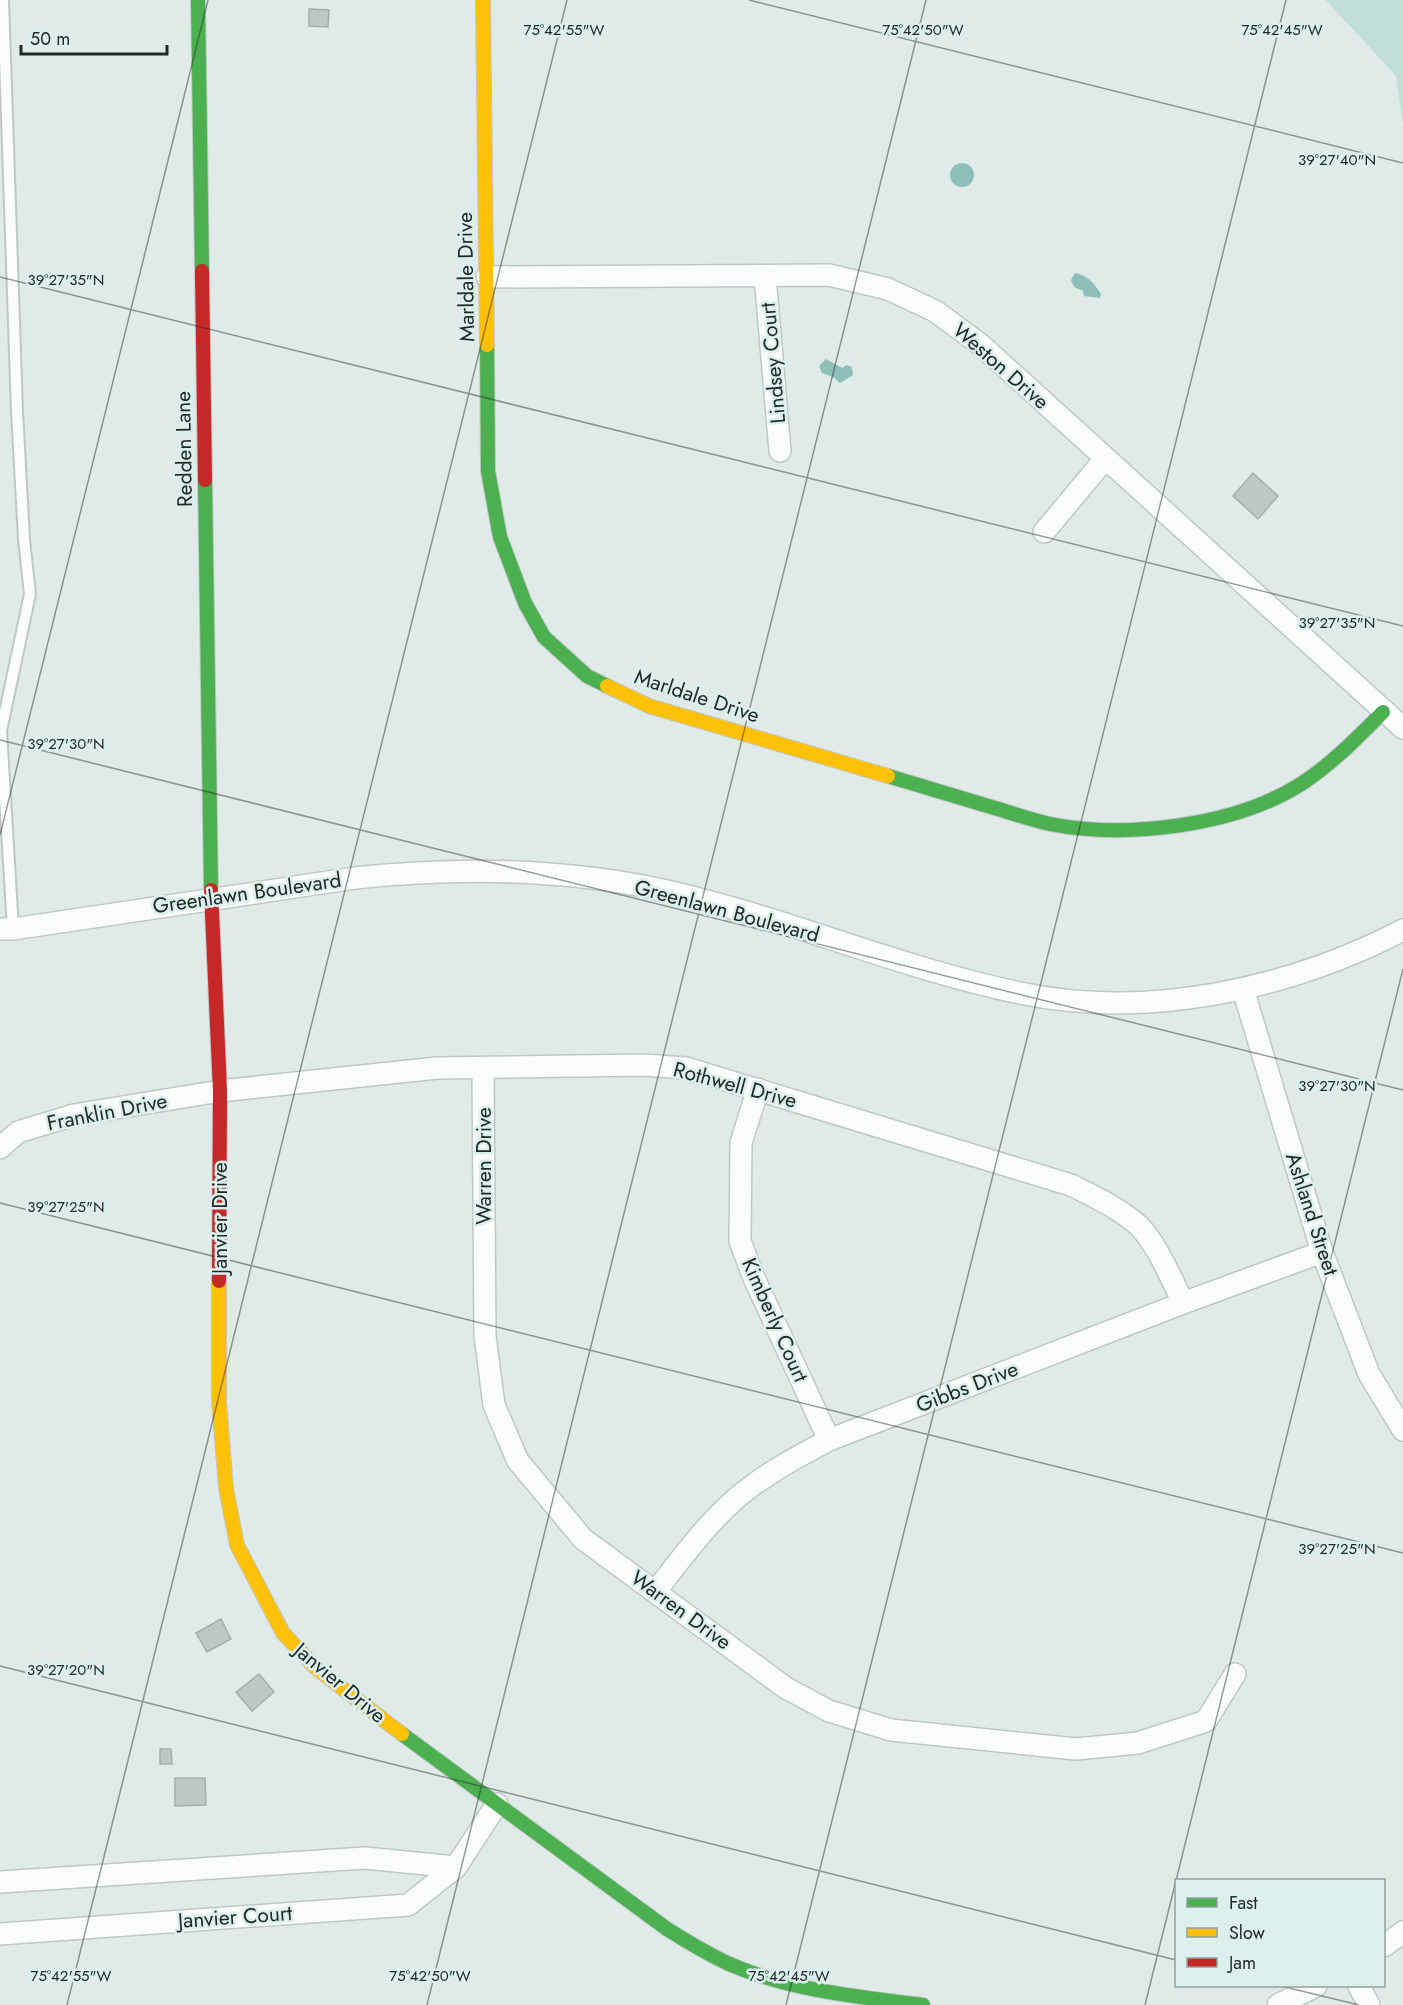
<svg xmlns="http://www.w3.org/2000/svg" width="1403" height="2005" viewBox="0 0 1403 2005" font-family="Jost,sans-serif">
	<style>
		.green { fill: #c1deda }
		.water { fill: #8dbeb7 }
		.building { fill: #bfc7c6; stroke: #a5aeac; stroke-width: 1.5 }
		.lines { fill: none; stroke-linecap: round; stroke-linejoin: round }
		.lane-casing { stroke: #bfc7c6; stroke-width: 14 }
		.street-casing { stroke: #bfc7c6; stroke-width: 24 }
		.fast-casing { stroke: #bfc7c6; stroke-width: 16 }
		.slow-casing { stroke: #bfc7c6; stroke-width: 16 }
		.jam-casing { stroke: #bfc7c6; stroke-width: 16 }
		.lane { stroke: #fafcfc; stroke-width: 10 }
		.street { stroke: #fafcfc; stroke-width: 21 }
		.fast { stroke: #4caf50; stroke-width: 14 }
		.slow { stroke: #ffc107; stroke-width: 14 }
		.jam { stroke: #c62828; stroke-width: 14 }
		.ticks { fill: none; stroke: #212927; stroke-width: 1.5; stroke-opacity: 0.45 }
		.labels { text-anchor: middle; dominant-baseline: central; stroke-width: 5; stroke-linejoin: round; paint-order: stroke }
		.street-label { font-size: 21px; fill: #212927; stroke: #dbf0ec }
		.ticks-label { font-size: 15px; text-anchor: middle; fill: #212927; stroke: #dbf0ec; stroke-width: 5; stroke-linejoin: round; paint-order: stroke }
	</style>
	<rect width="100%" height="100%" fill="#e0ebe9"/>
	<path class="green" d="M1326,0h77v124l-7,-48z"/>
	<path class="water" d="M950 175a12 12 0 1 1 24 0a12 12 0 1 1-24 0Z
		M1075,273c13,2 19,11 26,21l-1,4 -16,-2 -1,-5 -9,-4 -3,-7z
		M826,359l16,9 5,-3 5,2 1,8 -13,8 -7,-6 -11,-4 -3,-7z"/>
	<path class="building" d="M309,9l20,1 -1,17 -19,-1z
		M1253,473l25,23 -20,23 -25,-23z
		M221,1619l10,20 -24,13 -11,-19z
		M259,1674l15,18 -22,19 -16,-19z
		M160,1749h11l1,15h-12z
		M175,1778h30l1,27 -31,1z"/>
	<g class="lines">
		<defs>
			<path id="lane" d="M3,0l14,411 7,128 6,55 -29,137 12,198"/>
			<path id="street" d="M765,276l15,175
				M487,277l342,-2 59,14 47,22 46,34 422,383
				M1044,532l61,-73
				M0,929h13l342,-51c104,-11 208,-10 312,13 119,27 233,77 353,102 128,27 269,-4 383,-63
				M1243,989l79,263 47,122 34,56
				M483,1068l2,268 9,69 24,56 65,78 203,149 43,23 62,19 185,19 62,-6 68,-22 29,-47
				M758,1089l-17,54 -1,98 14,37 75,162
				M0,1148l18,-16 56,-17 146,-24 217,-23 206,-3 43,3 385,117c24,12 48,23 68,41 18,18 33,54 44,77
				M656,1591c28,-36 56,-75 93,-103 25,-19 52,-33 80,-48l354,-137 139,-51
				M0,1882l365,-24 91,9
				M0,1934l408,-29 48,-38 41,-63
				M1384,1946l19,-14
				M1359,1986l10,19
				M1278,2005l38,-19"/>
			<path id="fast" d="M198,0l4,271
				M487,345l1,126 12,66 25,66 19,34 43,39 20,10
				M205,480l6,410
				M888,776c37,11 73,22 110,33 17,5 34,11 52,15 76,15 185,2 251,-40 31,-20 56,-46 82,-72
				M402,1734l265,195c19,12 39,24 60,34 61,27 130,34 196,42"/>
			<path id="slow" d="M483,0l4,345
				M607,686l42,20 239,70
				M219,1281v121l7,86 11,57 46,88 33,35 86,66"/>
			<path id="jam" d="M202,271l3,209
				M211,890l9,201 -1,190"/>
		</defs>
		<use href="#lane" class="lane-casing"/>
		<use href="#street" class="street-casing"/>
		<use href="#fast" class="fast-casing"/>
		<use href="#slow" class="slow-casing"/>
		<use href="#jam" class="jam-casing"/>
		<use href="#lane" class="lane"/>
		<use href="#street" class="street"/>
		<use href="#fast" class="fast"/>
		<use href="#slow" class="slow"/>
		<use href="#jam" class="jam"/>
	</g>
	<path class="ticks" d="M749,0l654,163M0,277l1403,349M0,740l1403,350M0,835l208,-835M0,1203l1403,350M0,1666l1176,294M1281,1986l78,19M67,2005l500,-2005M427,2005l499,-2005M786,2005l500,-2005M1145,2005l258,-1036"/>
	<g class="labels">
		<g class="street-label">
			<text transform="translate(466 277) rotate(-91)">Marldale Drive</text>
			<text transform="translate(773 363) rotate(-95)">Lindsey Court</text>
			<text transform="translate(1001 366) rotate(41)">Weston Drive</text>
			<text transform="translate(184 449) rotate(-91)">Redden Lane</text>
			<text transform="translate(697 696) rotate(18)">Marldale Drive</text>
			<text transform="translate(247 893) rotate(-8)">Greenlawn Boulevard</text>
			<text transform="translate(727 911) rotate(15)">Greenlawn Boulevard</text>
			<text transform="translate(735 1085) rotate(15)">Rothwell Drive</text>
			<text transform="translate(107 1112) rotate(-11)">Franklin Drive</text>
			<text transform="translate(484 1166) rotate(-90)">Warren Drive</text>
			<text transform="translate(1312 1214) rotate(72)">Ashland Street</text>
			<text transform="translate(220 1218) rotate(-90)">Janvier Drive</text>
			<text transform="translate(775 1320) rotate(66)">Kimberly Court</text>
			<text transform="translate(967 1387) rotate(-21)">Gibbs Drive</text>
			<text transform="translate(681 1610) rotate(36)">Warren Drive</text>
			<text transform="translate(340 1683) rotate(40)">Janvier Drive</text>
			<text transform="translate(235 1917) rotate(-4)">Janvier Court</text>
		</g>
	</g>
	<g class="ticks-label">
		<text x="564" y="35">75°42'55"W</text>
		<text x="923" y="35">75°42'50"W</text>
		<text x="1282" y="35">75°42'45"W</text>
		<text x="1337" y="165">39°27'40"N</text>
		<text x="66" y="285">39°27'35"N</text>
		<text x="1337" y="628">39°27'35"N</text>
		<text x="66" y="749">39°27'30"N</text>
		<text x="1337" y="1091">39°27'30"N</text>
		<text x="66" y="1212">39°27'25"N</text>
		<text x="1337" y="1554">39°27'25"N</text>
		<text x="66" y="1675">39°27'20"N</text>
		<text x="71" y="1981">75°42'55"W</text>
		<text x="430" y="1981">75°42'50"W</text>
		<text x="789" y="1981">75°42'45"W</text>
	</g>
	<rect x="1175" y="1879" width="210" height="108" fill="#dbf0ec" stroke="#91a09d" stroke-width="1.5"/>
	<rect x="1187" y="1898" width="30" height="9" fill="#4caf50" stroke="#91a09d" stroke-width="1.5"/>
	<text x="1229" y="1909" font-size="18" fill="#212927">Fast</text>
	<rect x="1187" y="1928" width="30" height="9" fill="#ffc107" stroke="#91a09d" stroke-width="1.5"/>
	<text x="1229" y="1939" font-size="18" fill="#212927">Slow</text>
	<rect x="1187" y="1958" width="30" height="9" fill="#c62828" stroke="#91a09d" stroke-width="1.5"/>
	<text x="1229" y="1969" font-size="18" fill="#212927">Jam</text>
	<path d="M21 45v9h146v-9" fill="none" stroke="#212927" stroke-width="3"/>
	<text x="30" y="45" font-size="18" fill="#212927" stroke="#dbf0ec" stroke-width="4.5" paint-order="stroke">50 m</text>
</svg>
